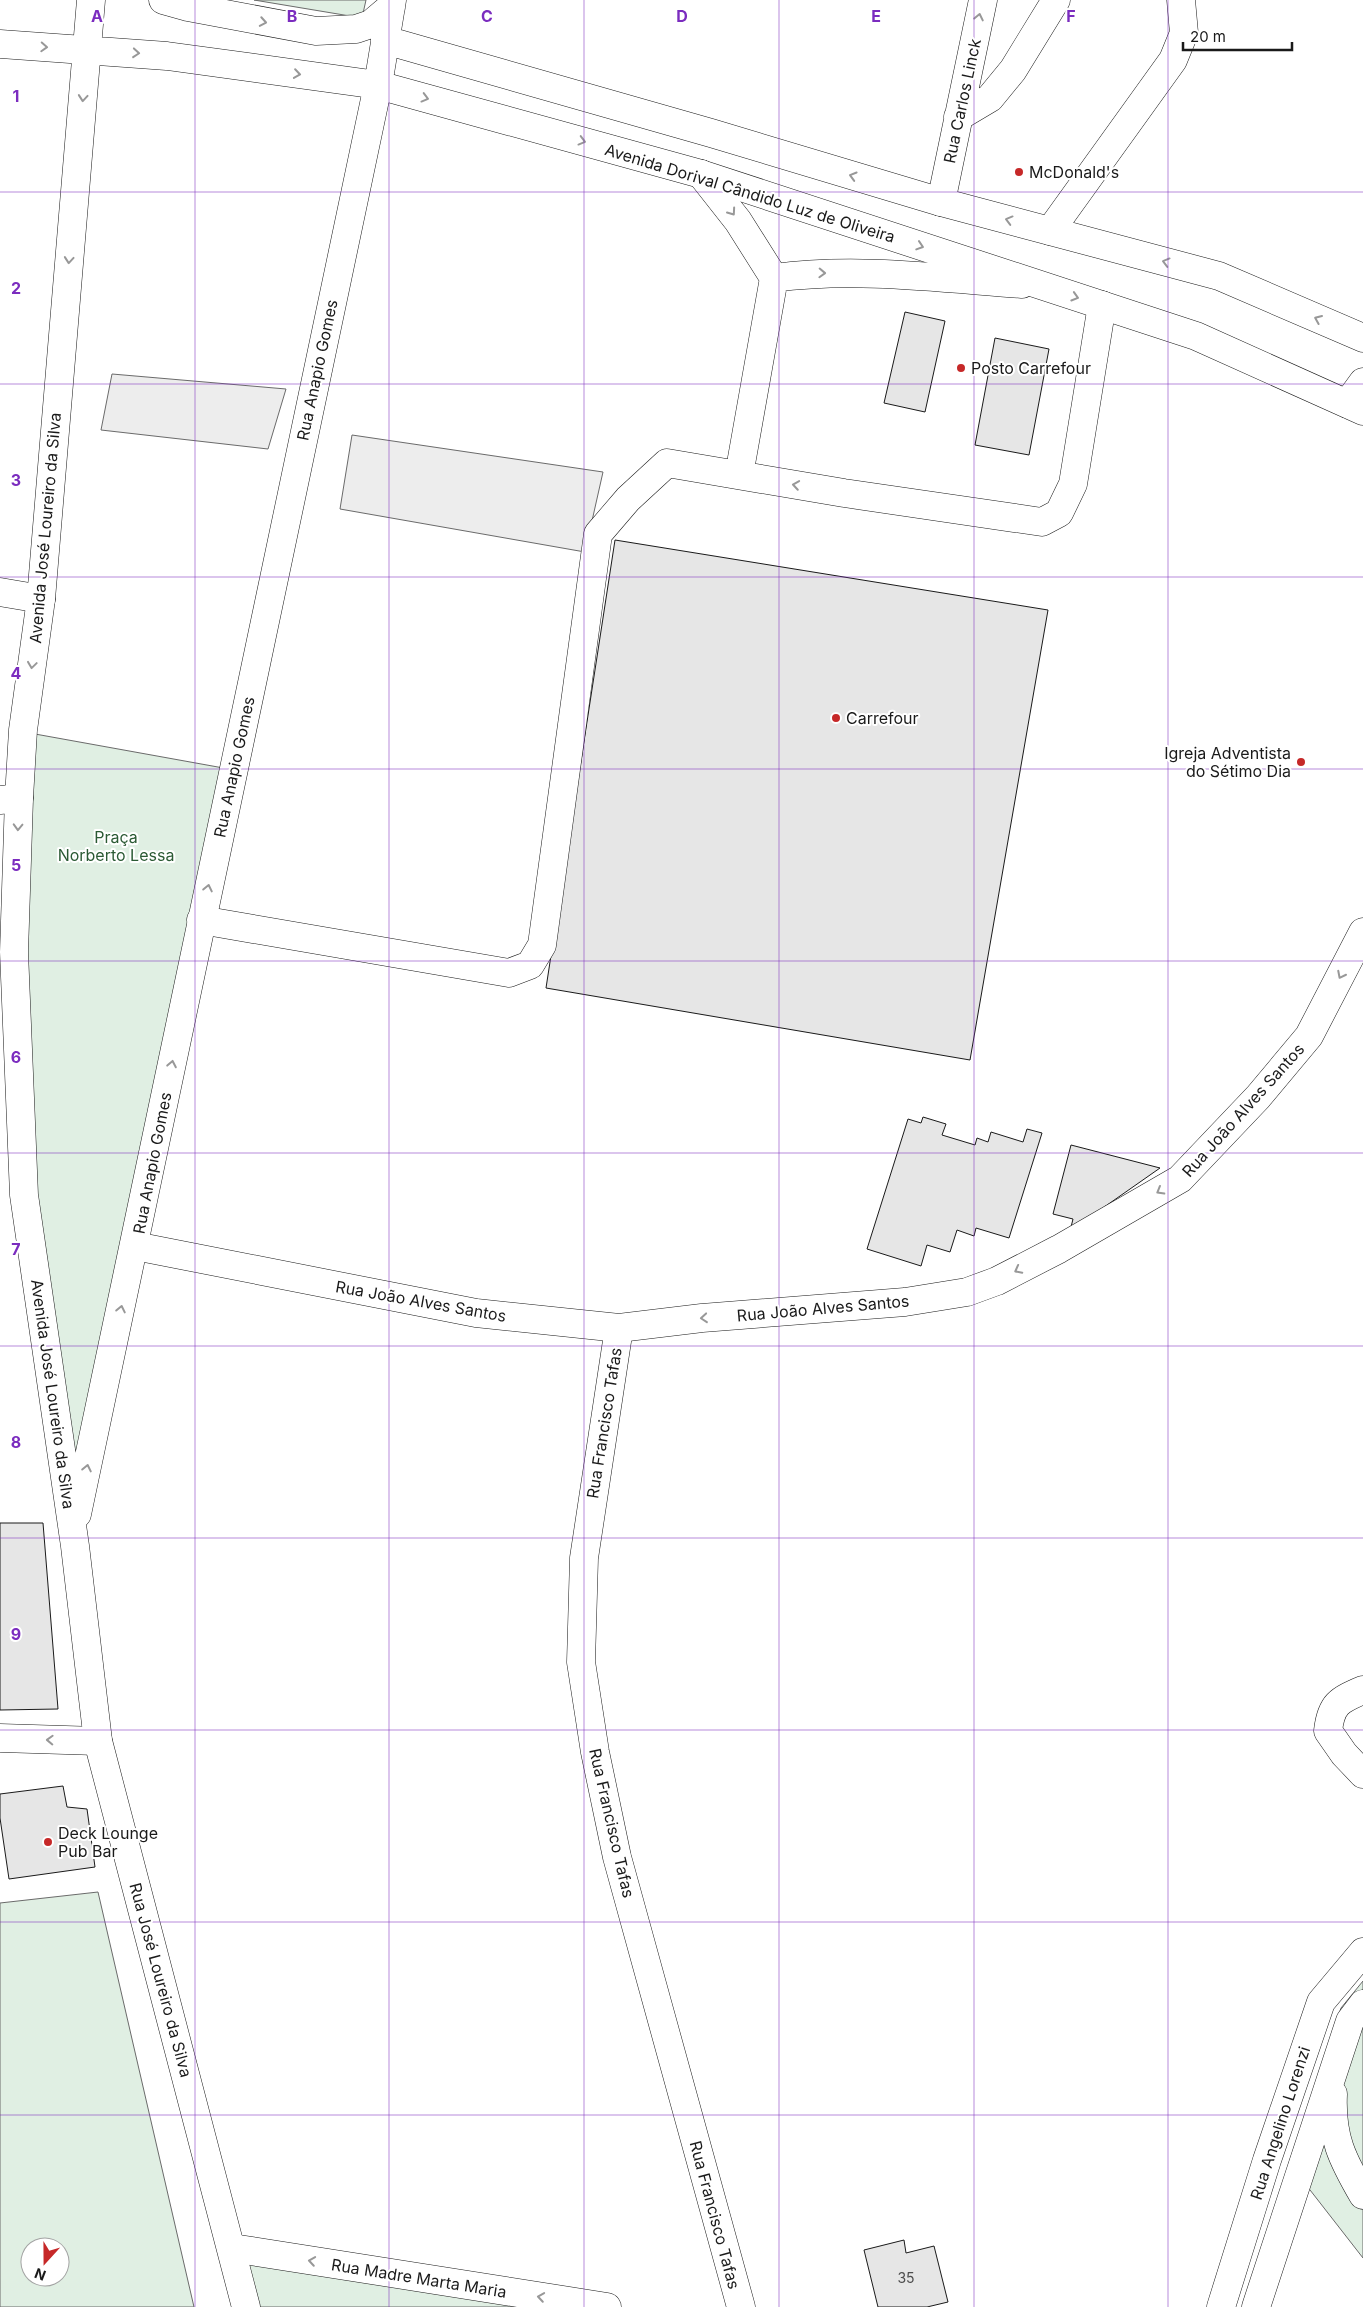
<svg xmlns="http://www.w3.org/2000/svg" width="1363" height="2307" viewBox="0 0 1363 2307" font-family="Inter,sans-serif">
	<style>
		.green { fill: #e0efe3; stroke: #6a6a6a; fill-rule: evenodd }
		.parking { fill: #ededed; stroke: #6a6a6a }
		.building { fill: #e6e6e6; stroke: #1a1a1a }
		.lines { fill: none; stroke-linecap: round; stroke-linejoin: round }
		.minor-casing { stroke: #1a1a1a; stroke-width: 29 }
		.major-casing { stroke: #1a1a1a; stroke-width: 29 }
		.minor { stroke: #fff; stroke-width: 28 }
		.major { stroke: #fff; stroke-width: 28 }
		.oneway { stroke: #989898 }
		.grid { fill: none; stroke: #7b2cbf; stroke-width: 1; stroke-opacity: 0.55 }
		.poi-dot { fill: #c62828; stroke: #fff; stroke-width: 2 }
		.labels { text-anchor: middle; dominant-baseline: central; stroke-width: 4; stroke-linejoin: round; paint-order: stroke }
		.number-label { font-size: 14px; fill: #4d4d4d }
		.street-label { font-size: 16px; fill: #1a1a1a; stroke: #fff }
		.poi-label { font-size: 16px; fill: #1a1a1a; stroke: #fff; text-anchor: start }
		.park-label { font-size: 16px; fill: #2b5a34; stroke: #fff }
		.grid-label { font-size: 16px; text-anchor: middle; font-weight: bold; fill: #7b2cbf; stroke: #fff; stroke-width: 4; stroke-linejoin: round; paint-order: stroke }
	</style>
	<rect width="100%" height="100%" fill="#fff"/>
	<path class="green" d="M254,0h112l-4,18z
		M24,732l205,37 -156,750 -48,-328z
		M98,1892l96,415h-194v-404zM30,2247h30v30h-30z
		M1363,1981v277l-74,-95 52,-155z
		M235,2251l326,56h-312z"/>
	<path class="parking" d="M112,374l174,15 -18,60 -167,-19z
		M352,435l251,37 -18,80 -245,-43z"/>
	<path class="building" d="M905,312l40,9 -20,91 -41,-9z
		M995,338l54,11 -20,106 -54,-10z
		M615,540l433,70 -78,450 -424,-72z
		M923,1117l23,7 -4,11 33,10 2,-7 11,4 3,-10 32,10 4,-13 15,4 -33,105 -33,-10 -2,8 -17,-6 -7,22 -23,-7 -6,21 -54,-17 41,-130 13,4z
		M1071,1145l89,23 -90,63 3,-12 -20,-5z
		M0,1523h43l15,186 -58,1z
		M63,1786l4,21 20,2 8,58 -86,12 -9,-61v-24z
		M904,2240l2,13 28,-7 14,56 -21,5h-49l-14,-57z"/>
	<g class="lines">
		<defs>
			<path id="minor" d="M958,117l32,-19 23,-28 43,-70
				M701,174l37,47 36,57 -35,197
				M941,202l42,-202
				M1050,231l123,-171 11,-27 -3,-33
				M774,278c81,-11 166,0 248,6
				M0,592l41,7
				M0,800l19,-2
				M201,920l308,53 21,-8 12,-20 56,-411 30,-35 39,-36 177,30 198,29 17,-9 14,-29 29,-179
				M135,1246l341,67 143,15 83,-10 203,-16 62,-10 30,-11 62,-32 121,-70 78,-82 51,-61 54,-104
				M619,1328l-35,230 -3,104 14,90 22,105 124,450
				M1363,1690c-24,10 -32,14 -35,41l16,23 19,20
				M0,1738l98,3
				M1333,2094c-2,43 9,65 30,101
				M232,2248l375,59
				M1221,2307l46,-147 54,-158 42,-50
				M1256,2307l94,-286 13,-17"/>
			<path id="major" d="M91,0l-50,599 -18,131 -4,68 -5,154 10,243 51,351 23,195 148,566
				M163,0l25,7 128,24 40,-2 15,-5 20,-17
				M385,40l326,93 230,69 278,74 144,62
				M0,44l167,12 211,29 323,89 495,162 167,75
				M1347,404l16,-22
				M77,1514l301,-1429 14,-85"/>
		</defs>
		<use href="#minor" class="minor-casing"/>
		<use href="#major" class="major-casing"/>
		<use href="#minor" class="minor"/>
		<use href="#major" class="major"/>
	</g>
	<defs><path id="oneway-chevron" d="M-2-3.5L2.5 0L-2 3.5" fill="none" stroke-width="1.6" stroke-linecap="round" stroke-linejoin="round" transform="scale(1.25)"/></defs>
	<g class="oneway">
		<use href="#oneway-chevron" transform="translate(979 17) rotate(-78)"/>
		<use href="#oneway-chevron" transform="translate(263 22) rotate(10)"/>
		<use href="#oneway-chevron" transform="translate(44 47) rotate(3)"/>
		<use href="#oneway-chevron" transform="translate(136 53) rotate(5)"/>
		<use href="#oneway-chevron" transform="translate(297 74) rotate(8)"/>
		<use href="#oneway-chevron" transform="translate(83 98) rotate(95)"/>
		<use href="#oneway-chevron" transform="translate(425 98) rotate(15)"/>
		<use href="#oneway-chevron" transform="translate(582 141) rotate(15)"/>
		<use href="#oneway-chevron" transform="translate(853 176) rotate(-164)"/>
		<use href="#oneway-chevron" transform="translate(732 212) rotate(55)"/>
		<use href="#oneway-chevron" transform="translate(1009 220) rotate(-165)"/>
		<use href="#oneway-chevron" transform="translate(920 246) rotate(18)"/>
		<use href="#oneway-chevron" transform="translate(69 260) rotate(95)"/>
		<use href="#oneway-chevron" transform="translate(1166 262) rotate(-165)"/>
		<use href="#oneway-chevron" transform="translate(822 273) rotate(2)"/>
		<use href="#oneway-chevron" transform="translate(1075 297) rotate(17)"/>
		<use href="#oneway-chevron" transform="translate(1318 319) rotate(-157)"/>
		<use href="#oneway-chevron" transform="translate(796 485) rotate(-171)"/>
		<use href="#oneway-chevron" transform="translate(32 665) rotate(98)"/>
		<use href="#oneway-chevron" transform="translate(18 827) rotate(92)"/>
		<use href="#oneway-chevron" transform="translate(208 888) rotate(-78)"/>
		<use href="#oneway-chevron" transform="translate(1341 975) rotate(117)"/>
		<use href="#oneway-chevron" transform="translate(172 1064) rotate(-79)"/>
		<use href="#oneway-chevron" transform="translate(1160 1191) rotate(150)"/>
		<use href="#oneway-chevron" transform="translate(1018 1270) rotate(152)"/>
		<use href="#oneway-chevron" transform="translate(121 1309) rotate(-78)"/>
		<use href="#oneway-chevron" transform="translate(704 1318) rotate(175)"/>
		<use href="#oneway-chevron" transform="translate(87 1468) rotate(-78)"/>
		<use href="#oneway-chevron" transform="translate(50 1740) rotate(-178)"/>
		<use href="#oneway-chevron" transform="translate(312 2261) rotate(-171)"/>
		<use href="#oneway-chevron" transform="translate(541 2297) rotate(-171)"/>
	</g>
	<path class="grid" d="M195,0v2307M389,0v2307M584,0v2307M779,0v2307M974,0v2307M1168,0v2307M0,192h1363M0,384h1363M0,577h1363M0,769h1363M0,961h1363M0,1153h1363M0,1346h1363M0,1538h1363M0,1730h1363M0,1922h1363M0,2115h1363"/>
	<g class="poi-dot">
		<circle cx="1019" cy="172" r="5"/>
		<circle cx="961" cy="368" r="5"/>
		<circle cx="836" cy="718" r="5"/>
		<circle cx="1301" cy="762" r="5"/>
		<circle cx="48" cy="1842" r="5"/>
	</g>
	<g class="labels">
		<g class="number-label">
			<text x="906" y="2277">35</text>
		</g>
		<g class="street-label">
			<text transform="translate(962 101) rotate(-78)">Rua Carlos Linck</text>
			<text transform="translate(750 193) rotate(17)">Avenida Dorival Cândido Luz de Oliveira</text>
			<text transform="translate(317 370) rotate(-78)">Rua Anapio Gomes</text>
			<text transform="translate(45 528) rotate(-85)">Avenida José Loureiro da Silva</text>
			<text transform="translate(234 767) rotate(-78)">Rua Anapio Gomes</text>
			<text transform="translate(1243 1110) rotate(-48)">Rua João Alves Santos</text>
			<text transform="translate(152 1163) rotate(-79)">Rua Anapio Gomes</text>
			<text transform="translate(421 1301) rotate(10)">Rua João Alves Santos</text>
			<text transform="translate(823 1308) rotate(-5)">Rua João Alves Santos</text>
			<text transform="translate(53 1394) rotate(82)">Avenida José Loureiro da Silva</text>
			<text transform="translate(604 1423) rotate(-81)">Rua Francisco Tafas</text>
			<text transform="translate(612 1823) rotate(77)">Rua Francisco Tafas</text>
			<text transform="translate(161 1980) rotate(75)">Rua José Loureiro da Silva</text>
			<text transform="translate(1280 2123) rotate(-72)">Rua Angelino Lorenzi</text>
			<text transform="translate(715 2215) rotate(75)">Rua Francisco Tafas</text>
			<text transform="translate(419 2278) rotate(9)">Rua Madre Marta Maria</text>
		</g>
		<g class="poi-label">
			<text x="1029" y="172">McDonald's</text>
			<text x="971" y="368">Posto Carrefour</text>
			<text x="846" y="718">Carrefour</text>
			<text x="1291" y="753" text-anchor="end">Igreja Adventista<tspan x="1291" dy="18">do Sétimo Dia</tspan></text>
			<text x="58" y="1833">Deck Lounge<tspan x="58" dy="18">Pub Bar</tspan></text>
		</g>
		<g class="park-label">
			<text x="116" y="837">Praça<tspan x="116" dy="18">Norberto Lessa</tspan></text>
		</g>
	</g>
	<g class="grid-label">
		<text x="97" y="22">A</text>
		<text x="292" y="22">B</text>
		<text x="487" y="22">C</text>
		<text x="682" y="22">D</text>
		<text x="876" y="22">E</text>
		<text x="1071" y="22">F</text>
		<text x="16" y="102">1</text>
		<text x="16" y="294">2</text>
		<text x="16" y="486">3</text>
		<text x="16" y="679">4</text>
		<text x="16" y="871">5</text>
		<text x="16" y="1063">6</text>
		<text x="16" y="1255">7</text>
		<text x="16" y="1448">8</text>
		<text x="16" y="1640">9</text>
	</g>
	<g transform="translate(45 2262) rotate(201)"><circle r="24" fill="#ffffff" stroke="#a3a3a3"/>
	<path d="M0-4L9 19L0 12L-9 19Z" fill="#c62828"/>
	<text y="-8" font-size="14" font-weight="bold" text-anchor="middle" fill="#1a1a1a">N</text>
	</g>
	<path d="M1183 42v8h109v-8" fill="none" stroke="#1a1a1a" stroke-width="2.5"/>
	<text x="1190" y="42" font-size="15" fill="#1a1a1a" stroke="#ffffff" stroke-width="4" paint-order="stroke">20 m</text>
</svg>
